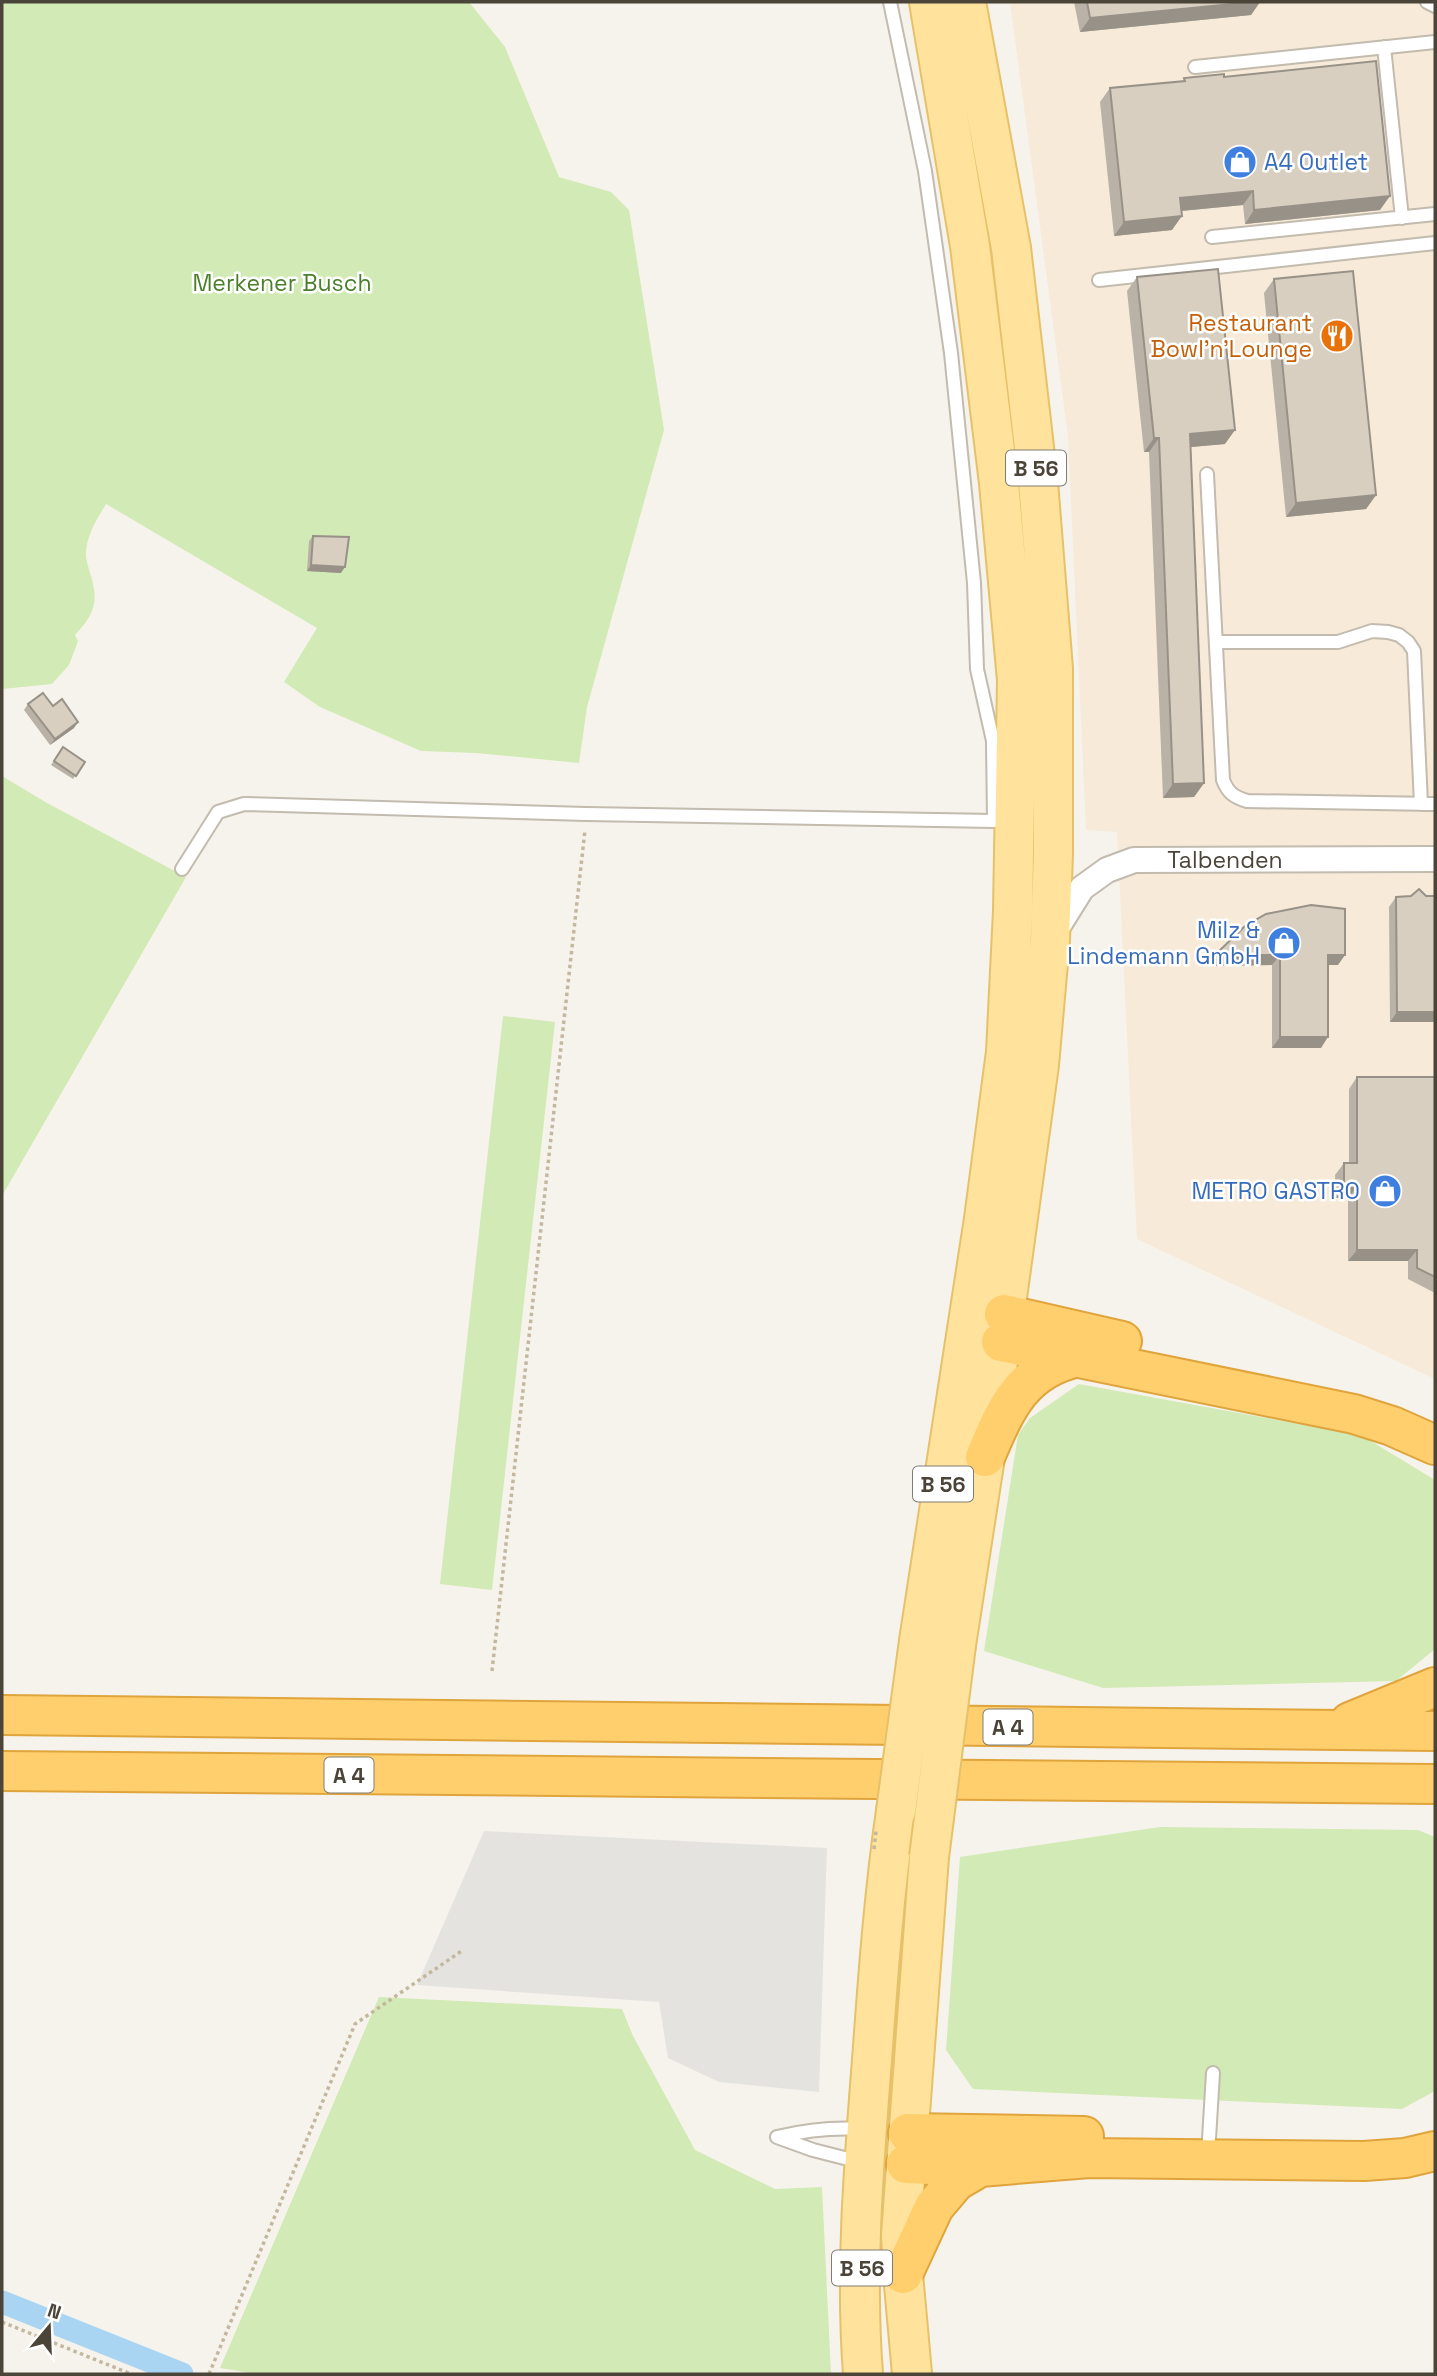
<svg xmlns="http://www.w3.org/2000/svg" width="1437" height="2376" viewBox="0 0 1437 2376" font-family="'Space Grotesk',sans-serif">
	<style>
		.commercial { fill: #f7ead8 }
		.green { fill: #d2eab5 }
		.parking { fill: #e5e3e0 }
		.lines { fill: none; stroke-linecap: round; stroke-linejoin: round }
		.canal { stroke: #a9d4f2; stroke-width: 23 }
		.lane-casing { stroke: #c2bbae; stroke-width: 16 }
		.street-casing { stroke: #c2bbae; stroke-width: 28 }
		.primary-casing { stroke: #e6c16a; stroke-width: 42 }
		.highway-casing { stroke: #e0a43c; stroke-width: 42 }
		.path { stroke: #c4b79f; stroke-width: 3.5; stroke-dasharray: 3.5 3.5; stroke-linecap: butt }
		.lane { stroke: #fff; stroke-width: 12 }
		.street { stroke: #fff; stroke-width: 24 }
		.primary { stroke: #ffe39c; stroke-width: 38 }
		.highway { stroke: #ffcf6e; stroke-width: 38 }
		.primary-bridge-casing { stroke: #e6c16a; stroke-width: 42; stroke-linecap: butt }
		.path-bridge { stroke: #c4b79f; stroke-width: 3.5; stroke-dasharray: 3.5 3.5; stroke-linecap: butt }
		.primary-bridge { stroke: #ffe39c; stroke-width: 38 }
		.wall { fill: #bab2a6 }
		.shaded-wall { fill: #979187 }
		.building { fill: #d8cfc1; stroke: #979187; stroke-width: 2 }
		.labels { text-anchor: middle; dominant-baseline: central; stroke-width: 5; stroke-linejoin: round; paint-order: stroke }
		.shield { fill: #fff; stroke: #817c74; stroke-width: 2 }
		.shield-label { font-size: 21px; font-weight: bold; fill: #4b4439 }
		.shop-label { font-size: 23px; fill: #366cbe; stroke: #fff; text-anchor: end }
		.park-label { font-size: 23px; fill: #4a7f2a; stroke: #fff }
		.food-label { font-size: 23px; fill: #c56008; stroke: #fff; text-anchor: end }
		.street-label { font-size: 23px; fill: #4b4439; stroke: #fff }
	</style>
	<rect width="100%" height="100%" fill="#f6f3ec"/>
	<path class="commercial" d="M1010,2h425v1377l-298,-140 -20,-407 -31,-2 -18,-394z"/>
	<path class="green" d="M2,2h467l36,45 54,130 52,15 18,18 35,220 -77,277 -8,56 -103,-10 -55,-2 -101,-44 -36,-25 33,-54 -211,-124c-9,15 -20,32 -20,50 0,7 3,15 5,22 8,27 3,38 -16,59l3,6 -9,24 -17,19 -50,5z
		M2,776l45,27 139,74 -184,319z
		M503,1016l52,6 -63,568 -52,-6z
		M1079,1384l282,51 74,45v169l-39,32 -293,7 -119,-37 34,-216 12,-17z
		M1160,1827l258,3 17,7v254l-33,18 -429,-20 -27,-39 14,-193z
		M379,1997l243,12 11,27 62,114 80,39 47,-2 9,187h-575l-36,-6z"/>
	<path class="parking" d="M484,1831l343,17 -8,244 -100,-10 -51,-24 -9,-56 -242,-17z"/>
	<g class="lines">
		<path class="canal" d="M2,2302l180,72"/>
		<defs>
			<path id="lane" d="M1427,2l8,4
				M1384,47l18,171
				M1195,67l240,-25
				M1212,237l223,-23
				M1099,280l336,-37
				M1207,474l16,306c5,13 11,17 24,21l188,3
				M1216,642h122l34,-11 16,1 11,3 9,7 6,9 7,153
				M182,869l36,-57 26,-8 342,10 408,7 -1,-80 -16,-72 -3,-86 -23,-230 -26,-182 -35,-169
				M777,2137l36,13 47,12
				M777,2137c29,-7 56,-10 86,-8
				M1208,2155l5,-82"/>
			<path id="street" d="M1052,936l30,-48 25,-18 27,-10 301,-1"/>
			<path id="primary" d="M919,1641l65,-422 22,-167 7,-141 4,-231 -18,-197 -29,-237 -41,-244
				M956,1645l29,-188 54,-392 11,-125 3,-87v-184l-15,-187 -27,-234 -45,-246
				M863,2374c-8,-103 1,-211 9,-314 6,-83 12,-166 24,-249
				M912,2374l-9,-100 -2,-39 28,-378"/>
			<path id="highway" d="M1004,1314l118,27
				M1001,1342l353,72 38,12 43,19
				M985,1457c21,-49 36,-87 93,-100
				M2,1715l1433,16
				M1350,1722l85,-35
				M2,1771l1433,13
				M908,2133l176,3
				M906,2164l74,3 109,-9 275,3 41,-3 30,-7
				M903,2274l31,-67 22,-26 24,-14"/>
		</defs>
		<use href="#lane" class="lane-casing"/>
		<use href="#street" class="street-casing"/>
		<use href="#primary" class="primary-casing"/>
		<use href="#highway" class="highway-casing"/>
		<path class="path" d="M492,1671l93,-841
			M2,2322l129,52
			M209,2374l146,-350 108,-74"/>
		<use href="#lane" class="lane"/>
		<use href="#street" class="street"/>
		<use href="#primary" class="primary"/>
		<use href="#highway" class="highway"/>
		<defs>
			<path id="primary-bridge" d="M896,1811l23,-170
				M929,1857l27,-212"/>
		</defs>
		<use href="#primary-bridge" class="primary-bridge-casing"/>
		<path class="path-bridge" d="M874,1849l2,-18"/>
		<use href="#primary-bridge" class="primary-bridge"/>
	</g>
	<path class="wall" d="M1074,2h186l-9,13 -171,17z
		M1224,77l156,133 -135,14 -2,-19 -62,6 -9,19 -58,6 -14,-134 10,-14 73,-7 1,-3z
		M1137,277l88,167 -35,3 14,336 -10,14 -31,1 -14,-346h-5l-17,-161z
		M1274,279l102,216 -10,14 -80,8 -22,-224z
		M313,536l28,37 -34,-2 2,-30z
		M28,704l25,2 21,22 -24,17 -26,-35z
		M63,747l22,15 -12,17 -22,-14z
		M1396,897l38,125h-44l-1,-115z
		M1266,914l72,51h-10l-7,83h-49v-83l-64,1 7,-11z
		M1357,1077h78v216l-27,-14v-18h-60v-63h-12l-1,-23 9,-12h5v-74z"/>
	<path class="shaded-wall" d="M1253,2h7l-9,13 -171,17 10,-14z
		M1253,191l-10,14 -73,7 10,-14z
		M1390,196l-10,14 -135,14 9,-14z
		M1182,216l-10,14 -58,6 10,-14z
		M1235,430l-10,14 -45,4 10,-14z
		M1154,438h5l-10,14h-5z
		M1376,495l-10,14 -80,8 10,-14z
		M311,565l34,2 -4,6 -34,-2z
		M78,722l-4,6 -24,17 5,-6z
		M1204,783l-10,14 -31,1 10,-14z
		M1215,955h65l-8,10 -64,1z
		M1328,955h17l-7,10h-18z
		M1397,1012h38v9l-1,1h-44z
		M1280,1037h48l-7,11h-49z
		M1344,1186h13l-9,12h-12z
		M1357,1250h60l-9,11h-60z"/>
	<path class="building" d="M1087,2h166l-163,16z
		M1376,61l14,135 -136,14 -1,-19 -73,7 2,18 -58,6 -14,-134 75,-7 -1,-3 40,-4v3z
		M1218,269l17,161 -45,4 14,349 -31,1 -14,-346h-5l-17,-161z
		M1353,271l23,224 -80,8 -22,-224z
		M313,536l36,1 -4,30 -34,-2z
		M43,693l10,13 9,-7 16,23 -23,17 -27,-35z
		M63,747l22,15 -9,14 -22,-15z
		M1419,889l7,7h9v116h-38l-1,-115 15,-1z
		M1311,905l34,4v46h-17v82h-48v-82h-65l30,-29 21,-12z
		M1357,1077h78v200l-18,-9v-18h-60v-64h-13v-23h13z"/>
	<defs>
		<symbol id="shop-disc" viewBox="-11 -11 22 22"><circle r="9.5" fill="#3f7fe0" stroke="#fff"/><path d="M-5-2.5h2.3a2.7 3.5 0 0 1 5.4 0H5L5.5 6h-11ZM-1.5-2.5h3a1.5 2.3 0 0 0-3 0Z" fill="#fff"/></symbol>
		<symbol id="restaurant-disc" viewBox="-11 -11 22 22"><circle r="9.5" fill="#e8710a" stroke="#fff"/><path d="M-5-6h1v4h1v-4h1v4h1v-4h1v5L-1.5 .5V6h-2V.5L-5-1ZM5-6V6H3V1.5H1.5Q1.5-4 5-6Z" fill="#fff"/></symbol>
	</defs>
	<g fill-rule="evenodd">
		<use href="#shop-disc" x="1221" y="143" width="38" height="38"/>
		<use href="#restaurant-disc" x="1318" y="317" width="38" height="38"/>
		<use href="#shop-disc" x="1265" y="924" width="38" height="38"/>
		<use href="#shop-disc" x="1366" y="1172" width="38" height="38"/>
	</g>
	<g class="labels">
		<g class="shield">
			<rect x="1006" y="450.5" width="60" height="35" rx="5"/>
			<rect x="913" y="1466.5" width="60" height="35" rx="5"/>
			<rect x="983.5" y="1709.5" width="49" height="35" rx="5"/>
			<rect x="324.5" y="1757.5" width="49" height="35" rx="5"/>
			<rect x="832" y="2250.5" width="60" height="35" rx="5"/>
		</g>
		<g class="shield-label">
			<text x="1036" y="468">B 56</text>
			<text x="943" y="1484">B 56</text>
			<text x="1008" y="1727">A 4</text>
			<text x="349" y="1775">A 4</text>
			<text x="862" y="2268">B 56</text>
		</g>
		<g class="shop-label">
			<text x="1264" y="162" text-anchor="start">A4 Outlet</text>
			<text x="1260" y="930">Milz &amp;<tspan x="1260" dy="26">Lindemann GmbH</tspan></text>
			<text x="1360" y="1191">METRO GASTRO</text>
		</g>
		<g class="park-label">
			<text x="282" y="283">Merkener Busch</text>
		</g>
		<g class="food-label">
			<text x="1312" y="323">Restaurant<tspan x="1312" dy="26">Bowl'n'Lounge</tspan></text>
		</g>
		<g class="street-label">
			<text x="1225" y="860">Talbenden</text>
		</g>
	</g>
	<rect width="1437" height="2376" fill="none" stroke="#4b4439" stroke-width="7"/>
	<g transform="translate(49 2327) rotate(19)" stroke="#ffffff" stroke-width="5" paint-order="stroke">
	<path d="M0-5L12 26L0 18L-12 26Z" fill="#4b4439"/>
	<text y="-10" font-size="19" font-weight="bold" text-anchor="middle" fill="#4b4439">N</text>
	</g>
</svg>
